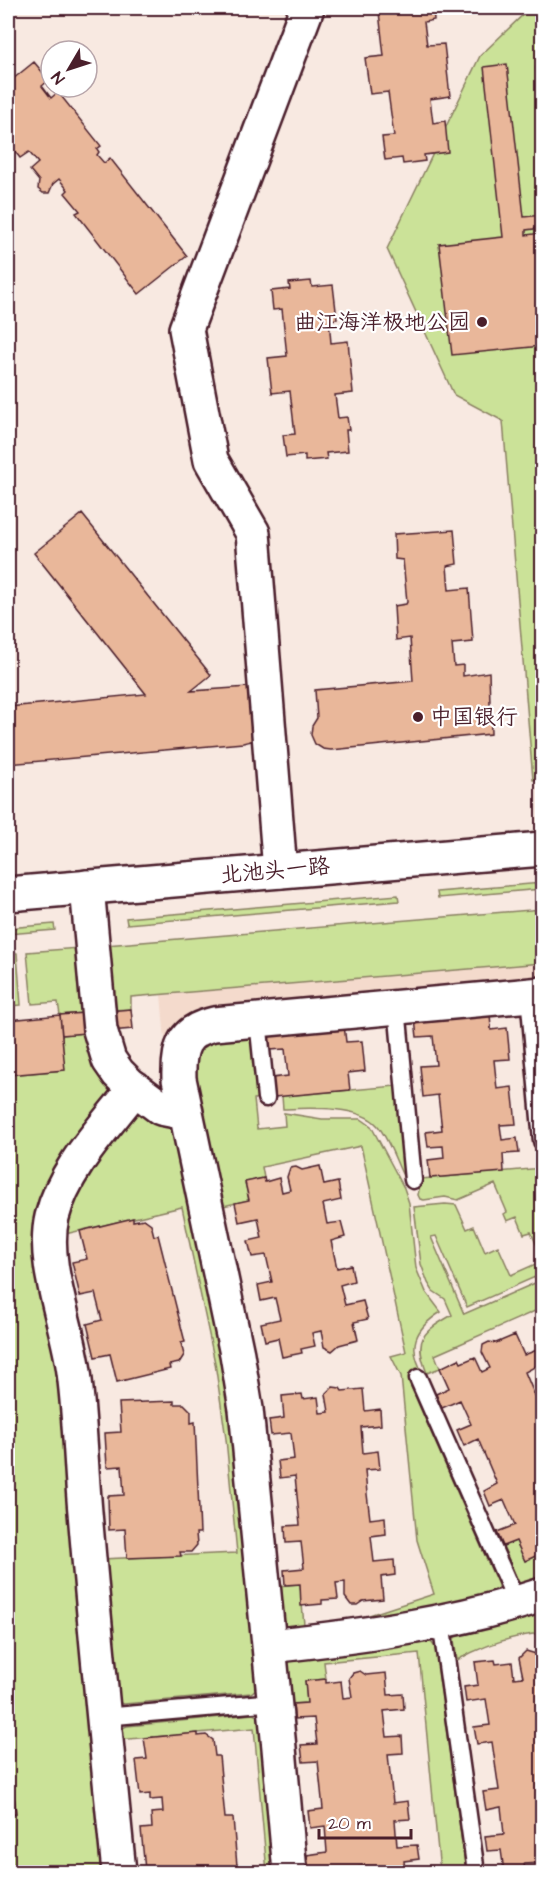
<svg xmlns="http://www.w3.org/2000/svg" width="550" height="1880" viewBox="0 0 550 1880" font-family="'Architects Daughter','LXGW WenKai TC',sans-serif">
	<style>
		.built { fill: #f4dacc }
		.green { fill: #cbe298; stroke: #8a8062; stroke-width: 1.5 }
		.building { fill: #e9b79a; stroke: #4a1f2b; stroke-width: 1.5 }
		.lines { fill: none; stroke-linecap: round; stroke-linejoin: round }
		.service-casing { stroke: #4a1f2b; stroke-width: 21 }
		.minor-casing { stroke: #4a1f2b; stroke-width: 38 }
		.tertiary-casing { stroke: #4a1f2b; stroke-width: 38 }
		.service { stroke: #fff; stroke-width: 16 }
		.minor { stroke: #fff; stroke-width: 33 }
		.tertiary { stroke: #fff; stroke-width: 33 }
		.poi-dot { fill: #4a1f2b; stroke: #fff; stroke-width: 2 }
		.labels { text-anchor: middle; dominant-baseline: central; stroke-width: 4.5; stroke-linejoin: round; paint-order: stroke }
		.poi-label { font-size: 22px; fill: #4a1f2b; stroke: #fff; text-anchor: end }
		.street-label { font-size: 22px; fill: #4a1f2b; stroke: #fff }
	</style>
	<rect width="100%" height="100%" fill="#f8e9e1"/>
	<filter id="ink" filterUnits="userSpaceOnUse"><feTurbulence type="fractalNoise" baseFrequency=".0167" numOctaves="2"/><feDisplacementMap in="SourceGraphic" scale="12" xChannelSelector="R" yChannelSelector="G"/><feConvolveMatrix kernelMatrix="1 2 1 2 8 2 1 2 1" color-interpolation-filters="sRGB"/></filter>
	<g filter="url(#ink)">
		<path class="built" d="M542,963v17l-376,71 -5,-56z"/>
		<path class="green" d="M530,8h12v771l-9,1 -30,-359 -49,-26 -67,-146 93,-193z
			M542,883v6l-104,9 -1,-6z
			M398,895l1,6 -272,23 -1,-6z
			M542,909v54l-411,34v12l-19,1 -6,-65z
			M54,924l1,6 -47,4v-6z
			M79,948l6,65 -25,2 -2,-13 -26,2 -5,-52z
			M17,953l4,52 -13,1v-52z
			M87,1033l26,58 -44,65 -13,179 52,537h-100v-57l8,-1 -3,-28h-5v-25l3,-1 -3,-28v-657l56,-5 -2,-35z
			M248,1037l4,6 6,55 -4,1 3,30 28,-3 -1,-13 38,6h39l10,7 33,62 5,15 7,65 10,24 15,20c-27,17 -34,35 -17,63l-15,7 89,203v6l-55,19 -158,19 -2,-2 -6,-41 23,-2 4,40 53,-5 77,-25 -17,-54 -16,-164 -10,-20 15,-4 -45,-206 -99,21 2,11 -19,4 4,18 -30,7 -27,-146 11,-20z
			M396,1086l9,94c-9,-17 -15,-39 -27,-54 -17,-21 -70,-18 -95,-17l-1,-13z
			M136,1111c12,1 31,10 38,19l54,255 31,298 -3,6 -5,4 -127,11 -6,-1 -17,-144 136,-6 -11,-114 -11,-76 -33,-156 -121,28 16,-50z
			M542,1168v75l-5,3 -6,-14 -7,2 -7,-17 -10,4 -3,-7 3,-2 -12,-28 -37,16 -13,-3 -21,3 -4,-1 -2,-4 3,-16z
			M445,1204l11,1 11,24 7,-3 11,26 13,-6 13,29 29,-13 2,12 -75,33 -31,-71 -5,1 33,77 78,-34v28l-107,47 5,13 -13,5c-14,-35 -4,-41 25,-58l-7,-16 -12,-8 -5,-8 -7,-19 -7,-57z
			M516,1541l9,20 17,-8v31l-18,2 -6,-5 -15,-35z
			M542,1608v25c-31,3 -58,12 -85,27l-3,-20 2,-7z
			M428,1638l7,9 31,225h-26l-21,-219 -95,9 2,17 -21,2 2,22 -19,1v-45z
			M253,1714l8,4 15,154h-9l-13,-144 -136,12 2,-11 7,-3z"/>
		<path class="building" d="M373,8h60l1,12 -10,2 3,23 17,-1 6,52 -20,3 3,24 12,-2 3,31 -24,3 1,6 -22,3 -1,-6 -17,2 -3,-23 12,-1 -6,-44 -18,2 -5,-36 19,-2 -5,-44h-5z
			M34,62l15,18 -7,6 9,12 7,-6 43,54 -4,3 2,3 -2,3 7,8 6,-5 77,98 -48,38 -63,-81 4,-2 -15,-18 3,-3 -9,-11 -6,5 -4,9h-6l-5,-4 1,-8 -9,-11 8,-7 -9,-11 -9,6 -7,-9 -5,-1v-16l2,-2 -2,-4v-43z
			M542,62v63l-6,-58z
			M507,64l17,153 18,-2v13l-16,2v5l16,-2v113l-90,9 -13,-111 64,-7 -19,-170z
			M311,281l1,6 21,-2 4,34 -8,1 2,23 17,-2 5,52 -18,2 3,23 9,-1 2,13h-3l2,21 -22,2 1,6 -22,2v-6l-19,2 -3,-22 12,-1 -5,-43 -18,2 -4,-35 19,-2 -5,-47 -9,1 -2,-19 19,-2 -1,-6z
			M82,514l129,161 -20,16 57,-4 1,21 8,7v19l-6,7 -8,2 -235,21v-57l138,-13 -112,-141z
			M454,530l3,34 -10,2 2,24 20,-2 4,54 -21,2 2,22 9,-1v11l26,-4 2,62 -160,16 -8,-1 -8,-5 -4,-9 1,-9 5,-8 -2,-28 98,-9 -3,-43 -14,2 -2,-34 12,-2 1,-2 -4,-42 -8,-1 -1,-25z
			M131,1009l2,20 -71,6 -2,-20z
			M490,1012l1,18 16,-2 3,31 -16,1 3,29 15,-2 4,37 -16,1 2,15 15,-2 2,15 -16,1 1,18 -74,6 -2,-18 16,-2 -1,-12 -15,1 -2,-15 16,-2 -4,-35 -15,2 -3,-31 16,-1 -3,-29 -16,1 -2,-18z
			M60,1015l5,55 -57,5v-55z
			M344,1025l2,17 16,-1 3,30 -17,2 2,17 -76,7 -2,-19 16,-2 -3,-27 -16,1 -1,-18z
			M320,1166l4,19 14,-3 3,18 -18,4 4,20 14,-2 4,15 -14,4 6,27 14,-3 3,16 -14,4 5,20 18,-4 5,18 -14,3 4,18 -19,5 -7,6 -8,-4 -3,-16 -9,2 3,13 -14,3 1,4 -20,4 -4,-19 -13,3 -4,-18 19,-4 -5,-21 -14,3 -3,-16 14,-3 -6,-27 -14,2 -4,-16 14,-3 -4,-20 -19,4 -4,-19 14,-3 -4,-18 19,-4 1,4 14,-4 3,14 8,-2 -3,-13 3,-9 6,-1 6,3z
			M133,1218v3l11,-2 7,5 3,12 4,-1 27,107 -4,1 3,12 -5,8 -10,2 1,4 -53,13 -7,-28 -15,3 -8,-33 15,-4 -7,-27 -15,3 -8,-34 15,-3 -7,-28z
			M515,1335l9,20 13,-5 5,13 -17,9 10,24 7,-3v160l-17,8 -9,-20 -13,5 -6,-14 18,-7 -11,-25 -14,6 -6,-15 13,-7 -19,-45 -14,7 -7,-16 14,-6 -11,-24 -18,8 -6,-14 13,-6 -9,-20 19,-9 2,4 14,-6 7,15 8,-4 -8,-16 1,-7 6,-3 7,1z
			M333,1387l7,1 2,3 21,-2 2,22 15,-2 1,16 -20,2 2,26 15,-2 2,18 -15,1 2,24 3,25 15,-2 1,17 -15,2 3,26 20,-2 1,15 -14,2 2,22 -20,2 -6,4h-6l-6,-8v-15l-9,1 2,16 -16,1v4l-21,2 -1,-22 -15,1 -1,-15 20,-2 -3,-26 -15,1 -1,-17 15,-1 -5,-49 -15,2 -2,-17 16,-2 -3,-26 -20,2 -2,-15 15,-2 -2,-22 20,-2 1,5 15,-2 2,16 9,-1 -3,-18z
			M174,1401v3h10l7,7v12l4,-1 5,111h-4l1,12 -6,7h-11l1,4 -54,2 -2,-29 -16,1 -1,-34 16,-1 -2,-29 -15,1 -2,-34 16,-1 -2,-29z
			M526,1651l10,3 6,-1v193l-5,1 3,16 -16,1 1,5 -21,2 -3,-21 -14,1 -2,-15 19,-2 -3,-27 -15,3 -3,-18 16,-2 -7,-48 -15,2 -3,-17 16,-2 -4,-26 -20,3 -2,-15 14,-2 -3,-23 20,-2 1,4 16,-2 2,16 9,-1 -4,-19z
			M360,1671l6,4 20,-2 2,22 15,-1 1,15 -20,2 3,26 15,-1 1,17 -15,1 5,49 15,-2 2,18 -15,1 2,26 20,-1 2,14 -15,2 1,11h-36l-1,-6 -9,1 1,5h-37v-4l-14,2 -2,-15 20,-3 -2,-26 -15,2 -2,-17 15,-2 -5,-48 -15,1 -2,-17 16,-1 -3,-26 -20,1 -1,-15 14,-1 -2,-22 21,-2v4l15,-2 2,17 9,-1 -3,-19 4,-5z
			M198,1733v3l8,-1 7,5 2,16h4l6,62h8l4,48h-8v6h-73v-3l-11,1 -4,-41 11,-1 -1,-15 12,-1 -1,-13 -12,1v-6l-10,1 -4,-35 11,-1 -3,-21z
			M8,1786h5l3,28 -8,1z"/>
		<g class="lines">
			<defs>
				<path id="service" d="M529,995l13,146
					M397,1007l16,173
					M258,1020l8,78
					M418,1378l99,225
					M441,1622l35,250
					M104,1717l171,-15"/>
				<path id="minor" d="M280,871l-27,-338 -42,-73 -25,-131 121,-321
					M87,887l13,143 9,30 9,13 11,11 32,24 15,3h9
					M269,1646c93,-10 184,-22 273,-51
					M119,1872c-12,-120 -24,-240 -34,-360 -4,-47 -5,-93 -11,-140 -6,-48 -33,-109 -22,-155 12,-49 53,-90 83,-129
					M290,1872l-11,-124 -33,-339 -9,-55 -58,-275c-1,-30 3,-48 35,-55l328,-30"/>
				<path id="tertiary" d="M8,894l534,-45"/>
			</defs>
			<use href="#service" class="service-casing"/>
			<use href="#minor" class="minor-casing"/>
			<use href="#tertiary" class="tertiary-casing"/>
			<use href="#service" class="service"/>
			<use href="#minor" class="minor"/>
			<use href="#tertiary" class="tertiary"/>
		</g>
	</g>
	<g class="poi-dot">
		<circle cx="482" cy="322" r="6"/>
		<circle cx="418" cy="717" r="6"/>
	</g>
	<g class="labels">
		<g class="poi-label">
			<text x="470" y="322">曲江海洋极地公园</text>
			<text x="430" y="717" text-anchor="start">中国银行</text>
		</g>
		<g class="street-label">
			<text transform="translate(275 871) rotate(-5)">北池头一路</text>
		</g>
	</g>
	<rect width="550" height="1880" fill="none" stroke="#fff" stroke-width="30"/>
	<rect x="15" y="15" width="520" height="1850" fill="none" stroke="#4a1f2b" stroke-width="2" filter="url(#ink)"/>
	<g transform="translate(69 69) rotate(231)"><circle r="28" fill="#ffffff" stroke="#b7a5aa" stroke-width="1.5"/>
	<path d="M0-4.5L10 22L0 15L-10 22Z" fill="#4a1f2b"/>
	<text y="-9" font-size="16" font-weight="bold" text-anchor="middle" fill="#4a1f2b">N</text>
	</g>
	<path d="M319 1829v9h92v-9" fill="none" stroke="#4a1f2b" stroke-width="3"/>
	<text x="328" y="1829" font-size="18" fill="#4a1f2b" stroke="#ffffff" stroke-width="4.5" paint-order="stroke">20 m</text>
</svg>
